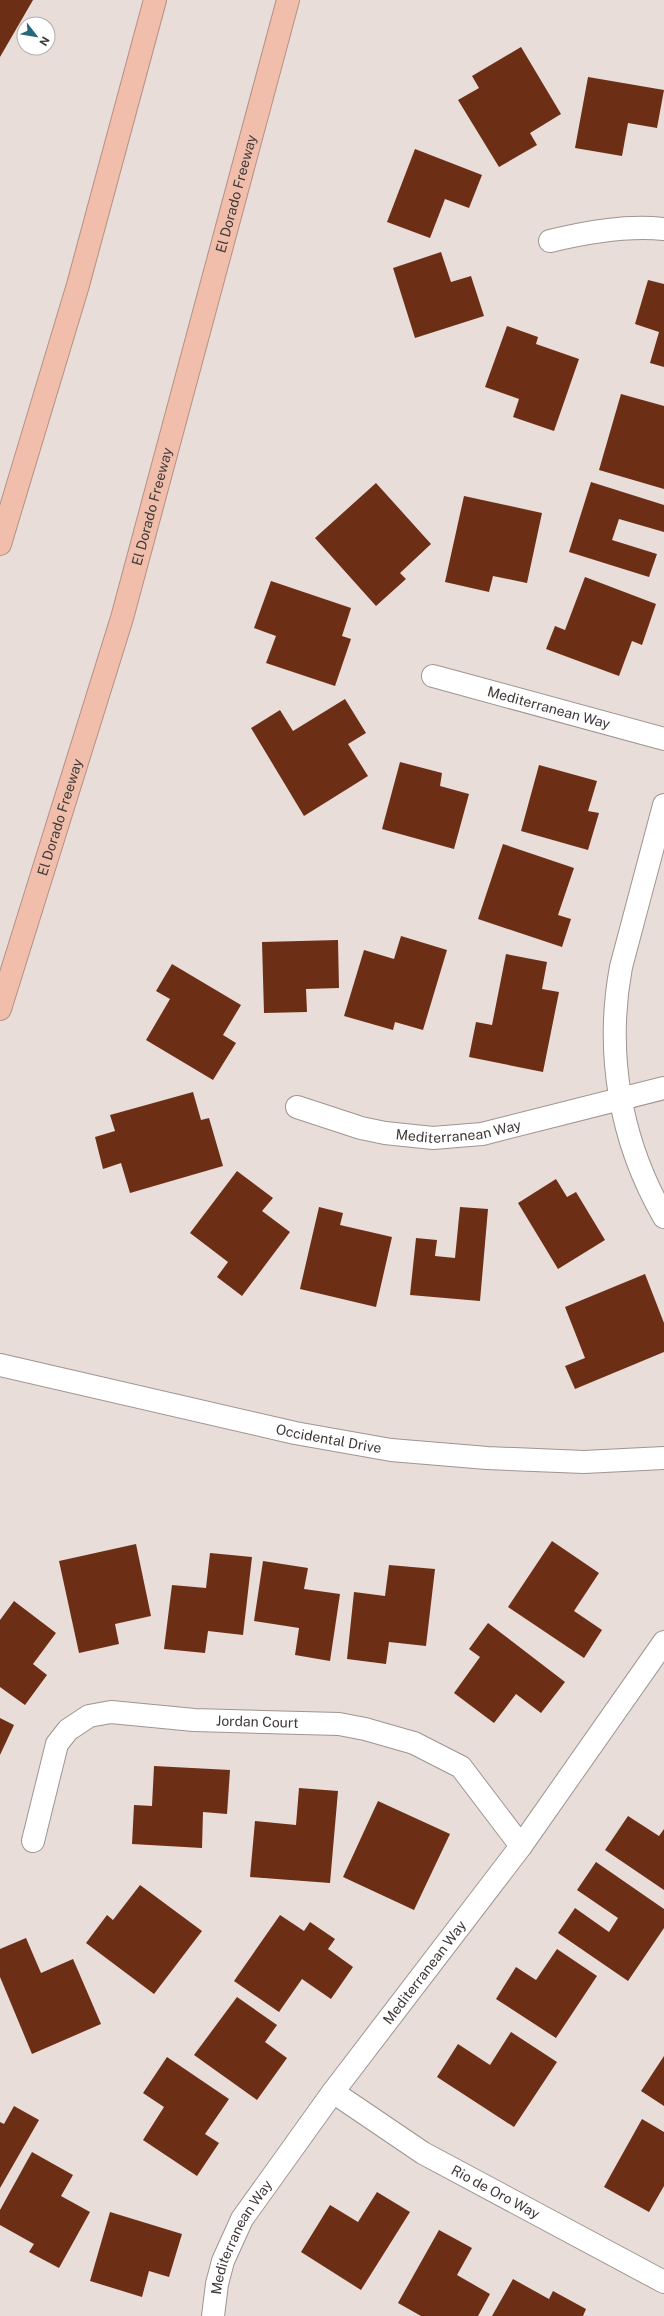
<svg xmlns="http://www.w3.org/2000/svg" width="664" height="2316" viewBox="0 0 664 2316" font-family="'Public Sans',sans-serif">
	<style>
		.building { fill: #6d2e16 }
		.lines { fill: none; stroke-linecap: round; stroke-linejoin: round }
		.minor-casing { stroke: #9f9490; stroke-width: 24 }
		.highway-casing { stroke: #b39084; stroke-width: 24 }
		.minor { stroke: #fff; stroke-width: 22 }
		.highway { stroke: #f1beac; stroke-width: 22 }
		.labels { text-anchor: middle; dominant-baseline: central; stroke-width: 4; stroke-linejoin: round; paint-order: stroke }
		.street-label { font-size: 14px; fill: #3f3a39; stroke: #fff }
	</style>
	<rect width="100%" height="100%" fill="#e9ddd9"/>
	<path class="building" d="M0,0h33l-33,57z
		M521,47l40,67 -31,19 7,12 -38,22 -41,-67 21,-12 -7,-12z
		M588,77l76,13 -7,38 -29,-5 -6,33 -47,-8z
		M415,149l67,26 -13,33 -24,-9 -15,39 -43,-16z
		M441,252l10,30 20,-6 13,40 -69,22 -22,-70z
		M648,280l16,4v83l-14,-4 9,-31 -24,-8z
		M507,326l31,11 -2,7 43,15 -25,72 -41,-14 6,-18 -34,-12z
		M621,394l43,12v83l-65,-19z
		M591,482l73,23v27l-45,-13 -7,21 45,14 -8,23 -80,-25z
		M376,483l55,61 -31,29 6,6 -30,27 -61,-68z
		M464,496l78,17 -15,70 -34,-7 -4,16 -44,-10z
		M585,577l71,27 -14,41 -10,-4 -13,35 -73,-27 9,-23 10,4z
		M271,581l80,27 -9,28 9,3 -16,47 -69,-23 10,-27 -22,-8z
		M345,699l21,34 -18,11 20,32 -64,40 -53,-88 29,-18 13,21z
		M400,762l42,11 -2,13 29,8 -15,55 -72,-20z
		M539,765l58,16 -9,30 11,2 -11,37 -67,-19z
		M503,844l71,24 -16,47 13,4 -9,28 -84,-28z
		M401,936l46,14 -24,80 -28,-8 -2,8 -49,-14 20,-66 30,9z
		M338,940l1,48 -33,1 1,23 -43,1 -2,-71z
		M506,954l41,8 -5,27 17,3 -16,80 -74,-15 7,-35 16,3z
		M172,964l69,41 -18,30 13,8 -23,37 -67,-40 24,-41 -14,-8z
		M193,1092l8,28 8,-2 14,48 -93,27 -9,-30 -18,6 -8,-32 20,-6 -5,-16z
		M237,1171l36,27 -11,13 28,21 -48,64 -25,-19 11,-15 -38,-29z
		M556,1179l11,18 9,-5 29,48 -47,29 -40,-66z
		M319,1207l24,6 -3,12 52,12 -16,70 -76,-18z
		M460,1207l28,2 -8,92 -70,-6 6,-57 21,2 -2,16 20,2z
		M645,1274l19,49v29l-89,37 -10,-23 20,-8 -20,-51z
		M552,1541l47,32 -25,38 28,19 -18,28 -76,-51z
		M136,1544l15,72 -36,8 4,20 -40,9 -20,-92z
		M210,1553l42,4 -9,78 -35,-4 -3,22 -41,-4 8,-64 34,3z
		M263,1561l45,7 -4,21 36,5 -10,67 -35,-6 4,-27 -45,-7z
		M389,1565l46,4 -9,77 -37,-4 -3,22 -39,-5 7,-67 31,4z
		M14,1601l42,32 -23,31 14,11 -22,30 -25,-18v-67z
		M488,1623l77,59 -24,31 -25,-19 -22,29 -40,-30 26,-36 -11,-8z
		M0,1718l14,7 -14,30z
		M154,1766l76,4 -3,44 -24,-2 -1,36 -70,-4 2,-39 18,1z
		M299,1788l39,3 -8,92 -80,-6 5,-56 41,4z
		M378,1801l72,33 -36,76 -71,-33z
		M628,1816l31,20 5,-7v61l-59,-40z
		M596,1862l68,47v19l-36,53 -70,-48 17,-25 34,24 9,-14 -41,-28z
		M140,1885l62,46 -48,63 -68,-51 21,-28 6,5z
		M280,1915l24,16 6,-9 25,17 -7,10 25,18 -22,32 -29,-20 -23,33 -45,-31z
		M26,1938l15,35 32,-14 28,65 -69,30 -32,-77v-28z
		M557,1949l40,27 -41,62 -60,-39 20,-32 20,13z
		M237,1997l40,28 -12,17 22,16 -30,42 -63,-45z
		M511,2032l46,30 -43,65 -77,-50 21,-33 32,21z
		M664,2056v50l-23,-15z
		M167,2057l62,42 -24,35 14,9 -22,33 -54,-36 21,-33 -21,-14z
		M14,2106l25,14 -39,68v-66l4,2z
		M642,2119l22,13v54l-15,26 -45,-25z
		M32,2152l41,23 -12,21 29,16 -31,56 -30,-16 5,-8 -34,-19v-15z
		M377,2192l33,20 -49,78 -60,-38 29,-47 28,17z
		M110,2212l72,22 -13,43 -20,-6 -7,26 -52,-16z
		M439,2230l33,18 -15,27 33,19 -12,22h-57l-23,-13z
		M513,2279l36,20 4,-8 33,18 -3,7h-91z"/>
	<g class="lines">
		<defs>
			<g id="minor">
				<path d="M550,241c37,-9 76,-16 114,-12"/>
				<path id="s1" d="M433,676l231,63"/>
				<path d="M664,805l-43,162c-16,86 -1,174 43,250"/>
				<path id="s2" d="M297,1107l64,21 24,5 48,5 49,-4 182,-46"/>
				<path id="s3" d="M0,1365l295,68 96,17 96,8 97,4 80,-4"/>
				<path id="s4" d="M33,1841l24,-97 11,-14 21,-14 22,-4 83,8 145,4 26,5 49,14 47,24 60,79"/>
				<path id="s5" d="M333,2092l90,61 241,129"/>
				<path id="s6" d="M213,2316l4,-32 6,-23 19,-42 91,-127 188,-246 143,-204"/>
			</g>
			<g id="highway">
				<path d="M0,544l78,-259 77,-285"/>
				<path id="s7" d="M0,1009l122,-391 166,-618"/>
			</g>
		</defs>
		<use href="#minor" class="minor-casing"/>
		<use href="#highway" class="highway-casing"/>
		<use href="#minor" class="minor"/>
		<use href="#highway" class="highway"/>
	</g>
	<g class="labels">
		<g class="street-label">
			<text stroke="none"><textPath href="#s7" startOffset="849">El Dorado Freeway</textPath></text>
			<text stroke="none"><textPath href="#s7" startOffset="525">El Dorado Freeway</textPath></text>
			<text stroke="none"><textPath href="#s1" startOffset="120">Mediterranean Way</textPath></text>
			<text stroke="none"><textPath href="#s7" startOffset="201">El Dorado Freeway</textPath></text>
			<text stroke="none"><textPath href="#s2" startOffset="166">Mediterranean Way</textPath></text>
			<text stroke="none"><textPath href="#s3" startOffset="337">Occidental Drive</textPath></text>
			<text stroke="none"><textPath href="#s4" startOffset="312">Jordan Court</textPath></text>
			<text stroke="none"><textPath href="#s6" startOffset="409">Mediterranean Way</textPath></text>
			<text stroke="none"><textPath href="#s5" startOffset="191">Rio de Oro Way</textPath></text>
			<text stroke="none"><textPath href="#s6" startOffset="85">Mediterranean Way</textPath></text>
		</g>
	</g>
	<g transform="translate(36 36) rotate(121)"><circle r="19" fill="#ffffff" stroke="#b2b0b0"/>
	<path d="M0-3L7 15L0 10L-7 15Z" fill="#26687b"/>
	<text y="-6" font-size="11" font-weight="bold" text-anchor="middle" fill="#3f3a39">N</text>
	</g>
</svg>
